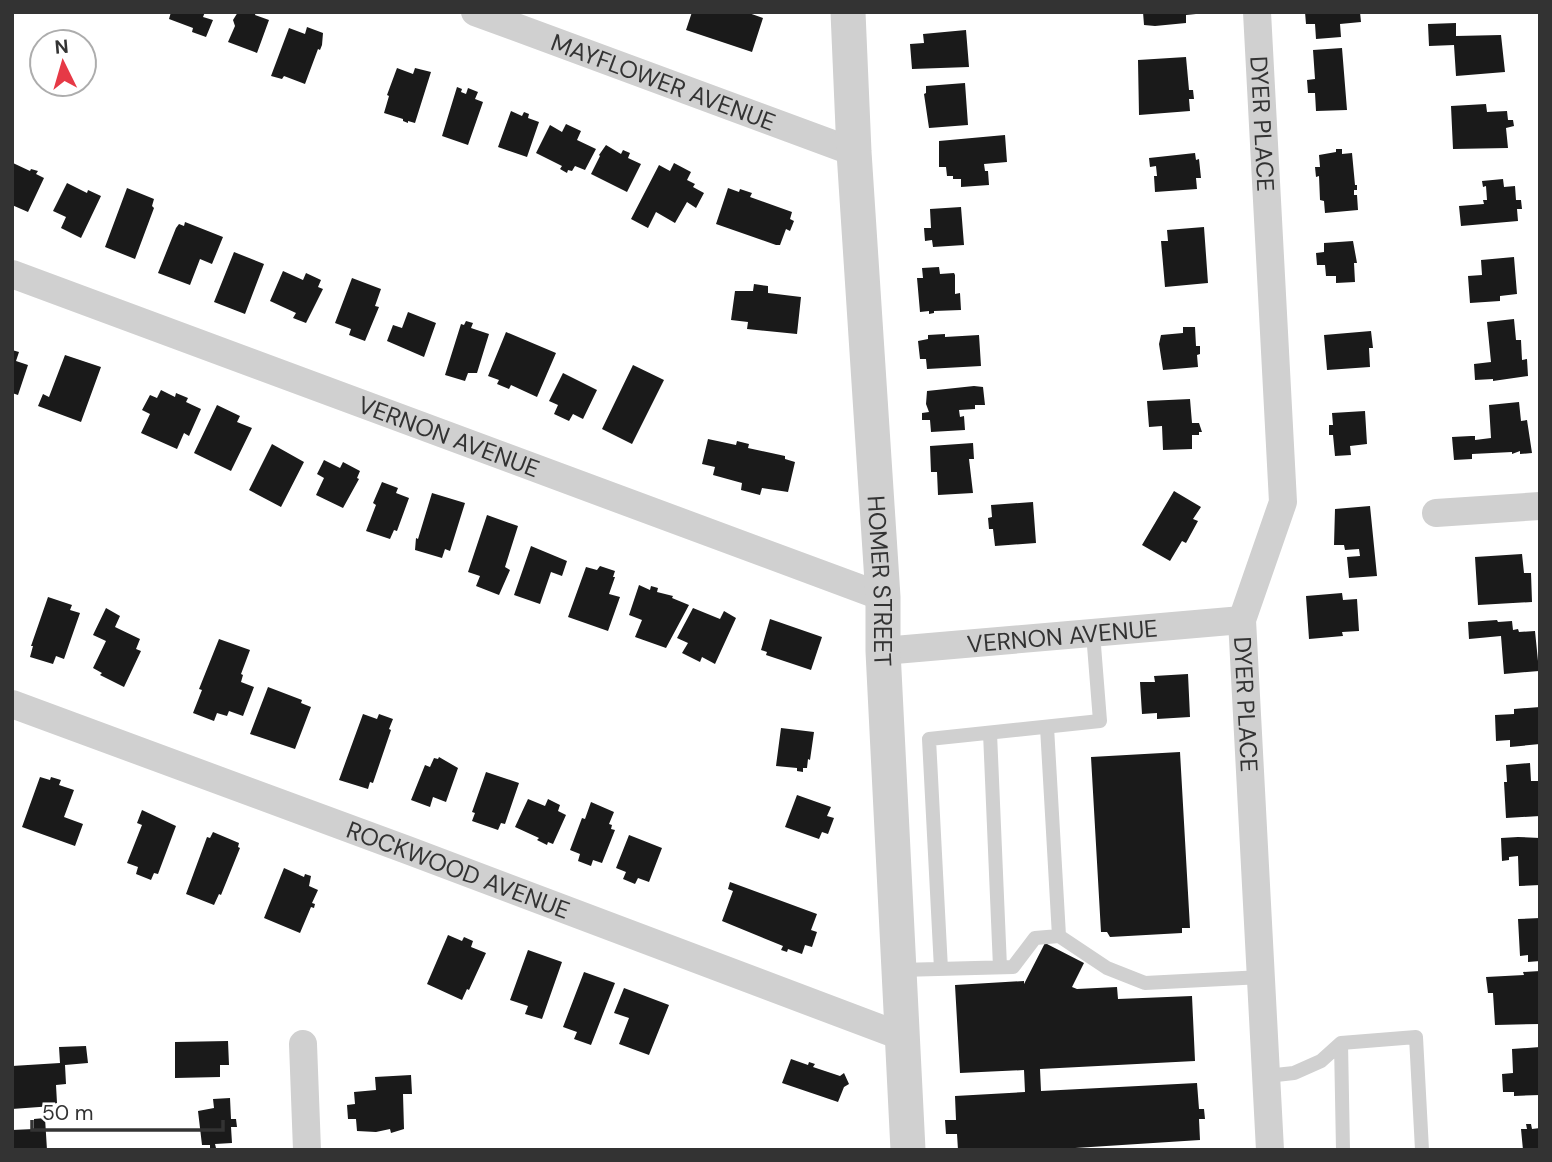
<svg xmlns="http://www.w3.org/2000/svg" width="1552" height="1162" viewBox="0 0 1552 1162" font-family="'DM Sans',sans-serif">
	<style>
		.building { fill: #1a1a1a }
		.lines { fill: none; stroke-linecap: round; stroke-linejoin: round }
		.service { stroke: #d0d0d0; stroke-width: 14 }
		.minor { stroke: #d0d0d0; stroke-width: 28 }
		.tertiary { stroke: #d0d0d0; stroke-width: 35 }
		.labels { text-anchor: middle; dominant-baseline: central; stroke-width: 7; stroke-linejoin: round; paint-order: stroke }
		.street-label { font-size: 24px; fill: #333; stroke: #fff }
	</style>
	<rect width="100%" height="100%" fill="#fff"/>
	<path class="building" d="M171,12h34l-2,5 10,3 -7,17 -14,-5 1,-4 -24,-9z
		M238,12h18l-1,3 14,5 -12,33 -29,-11 7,-16 -2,-6z
		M692,12h54l17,6 -11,34 -66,-22z
		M1143,12h53v2l-10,1v8l-31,3 -11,-1z
		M1305,12h55l1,10 -21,2 1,13 -25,2 -1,-15h-9z
		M1456,23v13l45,-1 4,37 -49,4 -2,-31 -25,1 -1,-22z
		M307,27l16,6 -1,12 -2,5 -2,-1 -13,35 -21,-8 -2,3 -11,-3 18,-48 16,6z
		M966,30l3,37 -57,2 -2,-25 14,-1 -1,-9z
		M1342,48l5,62 -31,1 -1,-18h-7l-1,-13 8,-1 -2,-29z
		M1186,57l3,33h4l1,9h-5l1,12 -51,4 -1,-55z
		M397,68l16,6 2,-6 16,4 -16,51 -7,-2v2l-5,-2v-2l-19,-6 5,-17 -2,-1z
		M965,83l3,42 -39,3 -5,-34 2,-1v-7z
		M457,87l5,2 -1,3 5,2 2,-6 10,4 -3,7 8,3 -15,43 -26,-9z
		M1486,104l1,8 20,-1 1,9h5l1,6 -8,2 2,20 -55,1 -2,-43z
		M511,111l11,5 2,-4 5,2 -1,4 11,4 -12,35 -29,-10z
		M566,124l15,7 -4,9 19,9 -11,21 -10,-4 -3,5 -4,-1 -1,3 -7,-4 2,-3 -26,-13 14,-28 12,7z
		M1005,135l2,27 -23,2 1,7h3l1,14 -28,2v-8h-8v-3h-6l-1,-9h-7v-26z
		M606,145l15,9 2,-4 7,3 -2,5 13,6 -14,28 -36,-18 9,-18 -1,-1z
		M1336,149h6v5l10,-1 3,32h2v5h-3v5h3l1,15 -33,3 -1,-12 -4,-1 -1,-24 -3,1 -1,-10h5l-1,-12 17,-3z
		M1195,153l1,7 3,-1 2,19h-5l1,11 -42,3 -1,-16h3l-1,-10 -6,1 -1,-9z
		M13,163l17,8 1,-2 7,2 -2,3 8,4 -16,34 -16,-7 2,-6 -2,-2z
		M674,163l17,9 -4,8 8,4 -2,3 11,6 -8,15 -9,-6 -12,21 -19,-11 -8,16 -17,-9 28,-54 11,6z
		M1503,179l1,8 11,-1 1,14h5l1,9h-5l1,12 -57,5 -2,-20 25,-2 -1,-4h4l-1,-14 -3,1 -1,-6z
		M67,183l20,10 1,-3 13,6 -20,42 -20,-10 5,-11 -13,-6z
		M127,188l27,11 -2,7 2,2 -19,51 -30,-12z
		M728,188l11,4 1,-3 12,4 -2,4 42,15 -2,7 4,2 -4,10 -4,-2 -6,16h-4l-60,-21z
		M961,207l3,38 -31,2 -1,-7 -7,1 -1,-13h7l-1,-19z
		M185,222l38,15 -11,27 -12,-5 -10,26 -32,-12 18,-45 3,-4 5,2z
		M1204,227l4,56 -43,4 -4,-46h7l-1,-11z
		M1353,241l4,22h-3l1,19 -19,1v-7h-10l-1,-11h-8l-1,-12 8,-1v-9z
		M234,252l30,12 -19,50 -31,-12z
		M1514,257l3,37 -17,2v5l-30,2 -2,-27 14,-1 -1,-15z
		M939,267l1,7 14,-1 1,2v19l5,-1 1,17 -27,1v2l-5,1v-3l-9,1 -3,-34h6l-1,-10z
		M283,271l20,9 3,-7 15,7 -3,7 5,2 -17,34 -13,-5 3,-5 -26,-12z
		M352,278l29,11 -6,17 4,1 -14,34 -16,-6 2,-6 -16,-6z
		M754,284l14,2v7l33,4 -4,37 -50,-5 1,-7 -17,-2 4,-29h18z
		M408,312l28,11 -12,34 -37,-16 6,-16 9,3z
		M1514,319l2,21h5l1,20 5,-1 1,17 -35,5v-2l-18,1 -1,-16 17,-2 -4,-40z
		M466,321l7,2 -2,5 18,6 -12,39h-9l-3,8 -20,-6 16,-51 3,1z
		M1183,327h12l1,19h4v8l-3,1 1,12 -35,3 -4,-26 2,-9 22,-2z
		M1371,331l2,17h-4l1,19 -43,3 -3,-35z
		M506,332l50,21 -19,44 -26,-12 -2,4 -12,-5 2,-4 -11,-4z
		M945,334v3l34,-2 2,31 -54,3 -1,-10h-6l-2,-18 10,-2v-4z
		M12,350l7,2 -3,9 12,4 -10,30 -6,-2z
		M65,355l36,12 -20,55 -43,-16 5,-12 6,3z
		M633,365l31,15 -32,64 -30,-15z
		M563,373l34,17 -14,29 -10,-5 -4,7 -15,-7 4,-9 -9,-4z
		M974,386l9,1 2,18h-10v4l-16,1 1,7 4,-1 1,14 -34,2 -1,-12h-8v-7l7,-1 -3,-8 1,-13z
		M161,390l14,7 1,-4 12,5 -2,4 15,7 -12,27 -5,-3 -7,16 -36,-16 9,-19 -8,-4 8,-15 7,3z
		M1190,399l2,24h7l3,9h-3v3h-7v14l-29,1 -1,-24 -13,1 -2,-26z
		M1519,402l2,19 6,-1 5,33 -12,1v-3l-8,3v-2l-40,2v5l-18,1 -2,-23 19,-1h4v4l16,-2 -2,-33z
		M217,405l23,11 -3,6 15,6 -21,43 -37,-18z
		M1365,411l2,33 -17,2 1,9 -16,1 -2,-21h-4v-10h4l-1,-12z
		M708,439l28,6 1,-4 12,3 -1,4 37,8v3l10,3 -7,30 -26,-4 -2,7 -19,-5 1,-7 -29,-8 2,-8 -13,-3z
		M973,443l1,16h-5l4,34 -35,2 -1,-23h-6l-1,-26z
		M272,444l32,18 -23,45 -32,-17z
		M324,460l16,8 3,-6 17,9 -3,7 2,1 -16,29 -27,-13 8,-17 -7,-4z
		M382,482l16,6 -2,5 13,5 -12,33 -3,-1 -4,9 -24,-8 10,-26 -3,-2z
		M1174,491l27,16 -8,12 5,2 -12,22 -4,-2 -12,20 -28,-16z
		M432,493l33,10 -15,48 -5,-2 -3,9 -27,-8 1,-12 2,1z
		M1033,502l3,41 -41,3 -2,-17h-4l-1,-11 4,-1 -1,-12z
		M1370,506l7,70 -28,2 -2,-21 13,-1 -1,-7 -14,1 -1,-5h-10l1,-36z
		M487,515l31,11 -13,41 5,3 -11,25 -23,-9 4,-10 -12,-4z
		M531,546l36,15 -5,15 -11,-4 -11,32 -26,-9z
		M1522,554l2,19h7l1,29 -54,3 -3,-48z
		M600,566l15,5 -2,6h2l-6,17 11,3 -12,34 -40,-14 18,-50 11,3z
		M639,585l11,5 1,-4 7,2 -1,4 16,4 -1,2 17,7 -23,43 -31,-11 7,-17 -13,-5z
		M1342,593l1,7 14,-1 2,32 -17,1 1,4 -34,3 -3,-43z
		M48,597l24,8 -2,5 10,3 -16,46 -8,-3 -3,8 -23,-7 3,-11h-2z
		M106,608l14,8 -5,11 25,12 -4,10 5,2 -17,36 -24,-12 2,-2 -9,-5 13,-27 -13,-6z
		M693,608l27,11 4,-8 12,7 -21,46 -13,-7 -2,5 -18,-9 6,-10 -11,-5z
		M770,619l52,18 -11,33 -45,-15 1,-3 -6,-2z
		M1497,620l1,2 14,-1 1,9 5,-1 1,3 16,-1 4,40 -35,3 -3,-38 -32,3 -1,-17z
		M219,639l31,11 -9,24 2,1 -2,7 13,5 -11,29 -14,-5 -2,5 -10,-3 -3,8 -21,-8 9,-23 -3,-1z
		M1188,674l2,43 -33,2v-6l-15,1 -2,-32h15l-1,-6z
		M268,687l34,13 -1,3 10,4 -16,42 -45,-15z
		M1540,707v37l-30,3v-7l-14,1 -1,-26 19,-1v-5z
		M363,714l14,5 2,-5 14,5 -4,10 2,1 -18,53 -3,-1 -2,7 -29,-9z
		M781,728l33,4 -4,28 -2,-1 -1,9h-4v4l-6,-1v-3l-21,-2z
		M1180,752l10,176h-8v5l-72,4 -3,-5h-6l-10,-175z
		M439,757l19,11 -12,34 -13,-5 -3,10 -19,-7 14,-35 5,2 4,-9 4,1z
		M1530,763l1,18h9v35l-34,2 -2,-36h3l-1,-17z
		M486,772l33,11 -14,41 -4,-1 -3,7 -26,-9 3,-8 -3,-1z
		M40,777l10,3 1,-3 10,3 -2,5 15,5 -10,27 19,7 -8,22 -53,-19z
		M797,795l34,12 -4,9 7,2 -6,16 -6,-2 -3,7 -34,-12z
		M528,799l17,7 3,-7 12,6 -2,6 8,4 -13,29 -5,-2 -1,3 -10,-5 2,-2 -24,-11z
		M591,802l23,10 -5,12 3,1 -1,4 4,1 -13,33 -9,-3 -2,6 -13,-5 2,-7 -10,-4 12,-32 3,1z
		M142,810l34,16 -18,48 -4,-1 -3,7 -15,-6 2,-7 -11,-4 15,-38 -5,-2z
		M213,832l26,11 -1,4 2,1 -19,47 -2,-1 -5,11 -28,-11 21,-57 3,1z
		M629,835l33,13 -13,34 -11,-4 -3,6 -12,-5 3,-7 -10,-4z
		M1518,837l22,1v47l-21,1 -1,-30 -9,1v3l-7,1 -1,-23z
		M284,868l20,9 1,-3 6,2 -2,10 9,4 -6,13 3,1 -1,4 -3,-1 -11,26 -36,-15z
		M730,882l87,32 -6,16 6,2 -5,15 -7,-2 -3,9 -14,-5 -1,3 -6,-2 2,-4 -61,-25 11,-30 -5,-2z
		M1540,918v43l-12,1v-7l-8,1 -2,-37z
		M448,935l14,6 2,-4 9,4 -2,6 15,6 -17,37 -2,-1 -5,11 -35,-16z
		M1045,943l39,20 -12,24 5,2 40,-2 1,12 74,-3 3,65 -155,8 1,22 156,-8 2,26h5l1,10h-6l1,21 -156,10h-86l-1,-16h-11l-1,-14h11l-1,-24 70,-4 -1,-22 -64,3 -5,-88 69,-4v3z
		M528,950l34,12 -20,57 -17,-5 3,-8 -18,-6z
		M1540,971v53l-45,1 -2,-32h-5l-2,-16 38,-2 -1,-3z
		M584,972l31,11 -24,62 -17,-6 3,-7 -14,-5z
		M624,988l45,17 -20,50 -30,-11 10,-26 -15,-5z
		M228,1041l1,24h-9v12l-45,1v-36z
		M86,1046l2,17 -23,2 1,19 -10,1 1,18 -4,1v2l-41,3v-43l48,-3 -1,-16z
		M1540,1047v48l-26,1v-4h-11l-1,-18 11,-1 -1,-24z
		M791,1059l17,6 1,-3 6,2 -2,3 27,9 4,-3 5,11 -5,3 -6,15 -56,-19z
		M411,1075l1,19h-9l1,35 -13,4 -1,-4 -14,3 -19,-1 -1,-12h-8l-1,-14 8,-1 -1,-12 22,-2 -1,-13z
		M230,1098l1,21h5l1,8h-6l1,16 -17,1 1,4h-6v-3h-8l-4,-34 16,-3 -1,-9z
		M45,1118l2,32h-35v-20l22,-1v-10z
		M1526,1124h5l1,5 8,-1v22h-17l-2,-21h6z"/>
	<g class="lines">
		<path class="service" d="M1047,727l12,209
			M990,733l10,234
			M941,969l-12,-230 171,-18 -7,-88
			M900,970l113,-3 22,-29 24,-2 48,32 38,15 117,-6
			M1341,1043l2,107
			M1267,1076l27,-3 27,-12 20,-18 75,-6 6,113"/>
		<g class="minor">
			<path id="s1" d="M475,12l379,140"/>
			<path id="s2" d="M1257,12l26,490 -41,118 28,530"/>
			<path id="s3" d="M12,274l871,323"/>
			<path d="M1436,513l104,-7"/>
			<path id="s4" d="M883,651l359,-31"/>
			<path id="s5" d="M12,704l398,147 493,186"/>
			<path d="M303,1044l4,106"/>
		</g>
		<path class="tertiary" id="s6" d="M848,12l6,140 29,445v54l25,499"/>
	</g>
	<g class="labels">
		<g class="street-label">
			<text stroke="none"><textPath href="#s1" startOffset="201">MAYFLOWER AVENUE</textPath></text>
			<text stroke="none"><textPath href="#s2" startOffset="112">DYER PLACE</textPath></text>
			<text stroke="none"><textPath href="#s3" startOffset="466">VERNON AVENUE</textPath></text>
			<text stroke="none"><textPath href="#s6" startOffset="570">HOMER STREET</textPath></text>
			<text stroke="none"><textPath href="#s4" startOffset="180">VERNON AVENUE</textPath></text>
			<text stroke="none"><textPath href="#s2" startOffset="700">DYER PLACE</textPath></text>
			<text stroke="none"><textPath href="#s5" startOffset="476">ROCKWOOD AVENUE</textPath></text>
		</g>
	</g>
	<rect width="1552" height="1162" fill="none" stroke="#333333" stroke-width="28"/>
	<g transform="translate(63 63) rotate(355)"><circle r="33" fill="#ffffff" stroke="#adadad" stroke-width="2"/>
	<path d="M0-5L12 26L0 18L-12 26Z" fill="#e63946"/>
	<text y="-10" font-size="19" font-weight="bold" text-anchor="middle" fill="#333333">N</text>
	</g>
	<path d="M32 1120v10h191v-10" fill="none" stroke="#333333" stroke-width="3.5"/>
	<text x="42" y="1120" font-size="21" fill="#333333" stroke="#ffffff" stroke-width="5" paint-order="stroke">50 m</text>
</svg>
